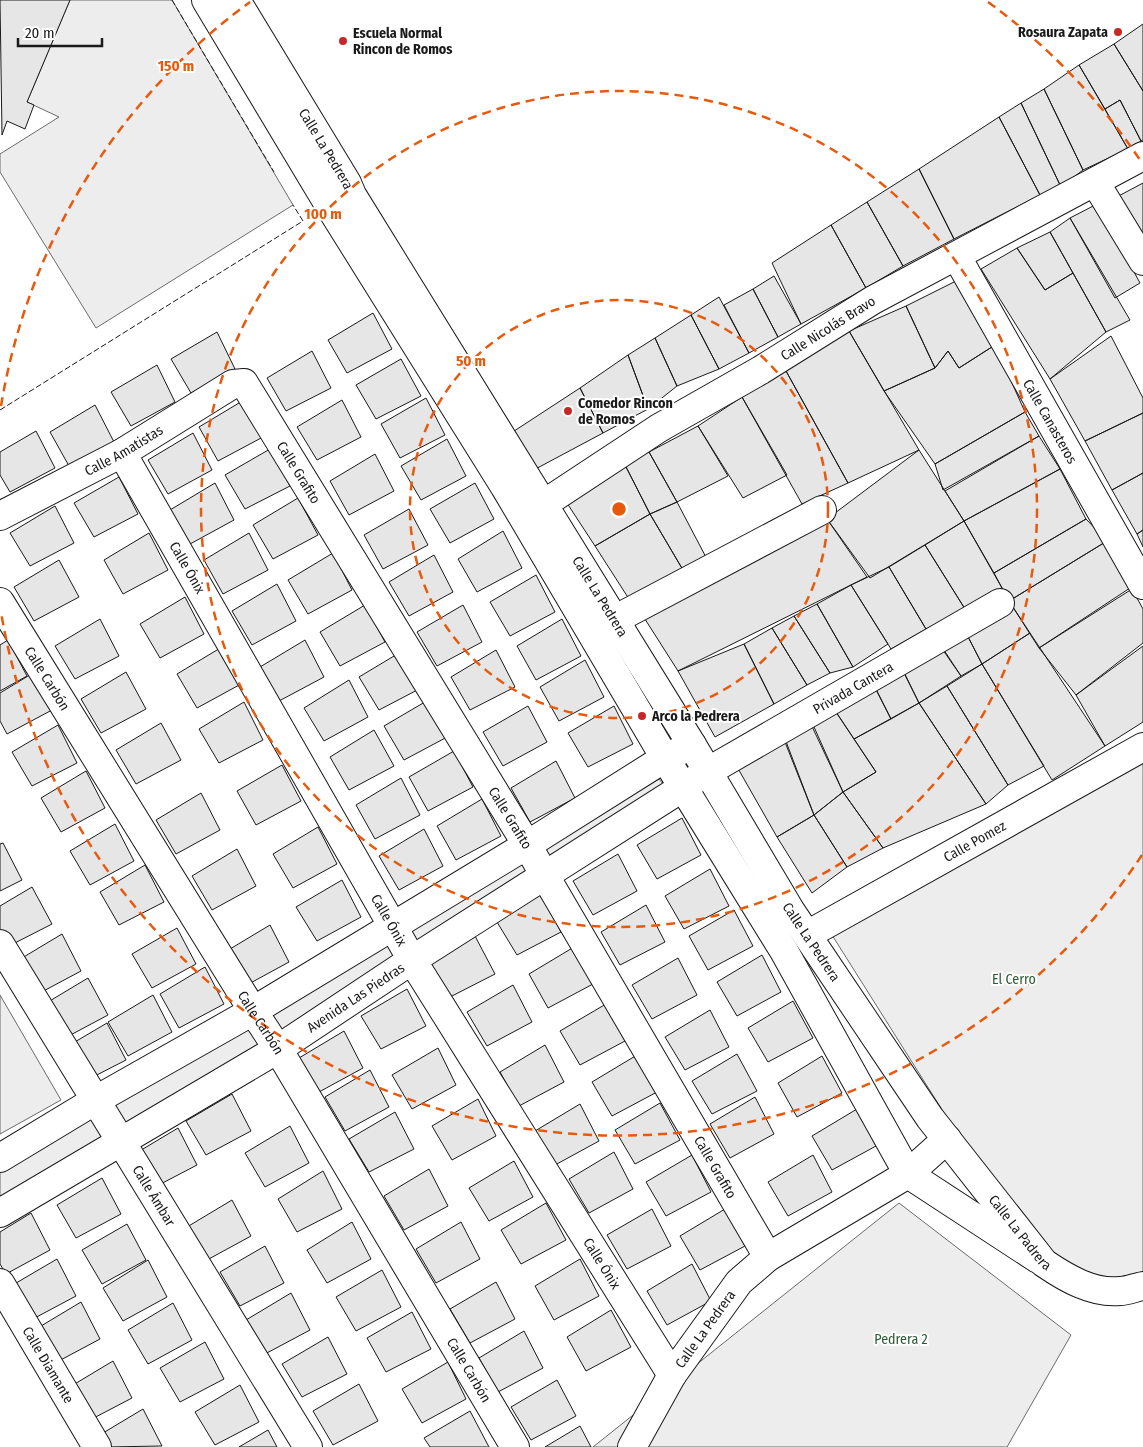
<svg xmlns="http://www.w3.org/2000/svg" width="1143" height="1447" viewBox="0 0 1143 1447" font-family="'Fira Sans Condensed',sans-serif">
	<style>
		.built { fill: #ededed; stroke: #6a6a6a }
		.building { fill: #e6e6e6; stroke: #1a1a1a }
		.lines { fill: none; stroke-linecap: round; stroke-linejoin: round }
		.minor-casing { stroke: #1a1a1a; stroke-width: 30 }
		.major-casing { stroke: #1a1a1a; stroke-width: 30 }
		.minor { stroke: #fff; stroke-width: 28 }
		.major { stroke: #fff; stroke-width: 28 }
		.fence { stroke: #1a1a1a; stroke-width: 1; stroke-dasharray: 6 2.5; stroke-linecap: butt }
		.ring { fill: none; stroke: #e8590c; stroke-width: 2.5; stroke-dasharray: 9 6 }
		.poi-dot { fill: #c62828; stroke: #fff; stroke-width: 2 }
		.labels { text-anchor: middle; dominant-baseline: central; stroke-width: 4; stroke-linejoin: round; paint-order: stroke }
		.poi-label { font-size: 14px; font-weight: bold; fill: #1a1a1a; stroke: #fff; text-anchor: start }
		.street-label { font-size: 14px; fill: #1a1a1a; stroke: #fff }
		.park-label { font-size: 14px; fill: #2b5a34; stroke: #fff }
		.centre { fill: #e8590c; stroke: #fff; stroke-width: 2.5 }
		.ring-label { font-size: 15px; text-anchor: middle; font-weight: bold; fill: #e8590c; stroke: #fff; stroke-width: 4; stroke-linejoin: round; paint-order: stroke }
	</style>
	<rect width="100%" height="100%" fill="#fff"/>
	<path class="built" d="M70,0h102l121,205 -197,123 -96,-156v-18l59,-37 -32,-15z
		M1143,754v518l-24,7 -33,-1 -34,-22 -94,-121 -126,-200z
		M659,779l11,14 -670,412v-34z
		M0,995l61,105 -61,34z
		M899,1203l172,132 -64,112h-414z"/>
	<path class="building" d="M0,0h70l-43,102 7,3 -9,24 -18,-8 -5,14z
		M1143,24v67l-29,-47z
		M1114,44l29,47v49l-2,1 -21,-41 -15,9 -26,-44z
		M1079,65l49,84 -45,21 -39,-81z
		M1044,89l39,81 -22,17 -40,-84z
		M1120,100l21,41 -13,8 -23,-40z
		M1021,103l40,84 -21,8 -41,-78z
		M999,117l41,78 -86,44 -35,-70z
		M919,169l35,70 -51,27 -36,-64z
		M1143,183v72l-30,-56z
		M867,202l36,64 -37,22 -35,-63z
		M1097,204l43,79 -25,15 -45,-80z
		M1070,218l60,102 -24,12 -56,-100z
		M831,225l35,63 -65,36 -29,-61z
		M1050,232l23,41 -28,17 -28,-42z
		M1017,248l28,42 28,-17 33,59 -56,47 -69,-110z
		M774,276l27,48 -23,13 -25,-48z
		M958,280l37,65 -36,23 -11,-17 -13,17 -29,-62z
		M753,289l25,48 -29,16 -25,-48z
		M719,297l30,56 -30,16 -28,-54z
		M906,306l29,62 -51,23 -35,-60z
		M373,313l19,36 -45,24 -19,-33z
		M691,315l28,54 -42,17 -22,-48z
		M849,331l70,119 -71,33 -62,-112z
		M217,332l18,37 -44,24 -20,-34z
		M1111,336l32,62v15l-58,28 -35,-62z
		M655,338l22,48 -29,23 -20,-54z
		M995,345l30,67 -90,52 -51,-73 51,-23 13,-17 11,17z
		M312,351l19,37 -45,23 -19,-33z
		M628,355l20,54 -45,24 -23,-45z
		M401,359l20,37 -45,23 -20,-34z
		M157,365l18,37 -44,24 -20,-34z
		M786,371l62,112 -46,21 -60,-107z
		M580,388l23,45 -75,40 -23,-36z
		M742,397l45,78 -44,23 -45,-72z
		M426,398l19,37 -45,23 -19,-34z
		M244,400l19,37 -45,24 -19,-34z
		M342,400l19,37 -44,23 -20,-33z
		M95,405l19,37 -45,24 -19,-34z
		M1025,412l14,24 -96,54 -8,-26z
		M1143,413v60l-31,17 -27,-49z
		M698,426l30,50 -51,26 -28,-50z
		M36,431l19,37 -45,24 -10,-17v-23z
		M193,433l19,37 -44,24 -20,-34z
		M1039,436l21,33 -96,52 -19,-30z
		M447,439l19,37 -45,24 -20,-34z
		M270,449l20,37 -45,23 -20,-34z
		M919,450l45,71 -94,57 -43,-59z
		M649,452l28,50 -27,12 -27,-53z
		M375,454l19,37 -45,24 -19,-34z
		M623,461l27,53 -55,32 -32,-49z
		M1060,469l26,50 -92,54 -30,-52z
		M1143,473v57l-6,4 -25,-44z
		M119,477l19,37 -44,23 -20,-34z
		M215,483l19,37 -44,24 -20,-34z
		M475,483l19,36 -44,24 -20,-34z
		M298,498l20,37 -45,24 -20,-34z
		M677,502l31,59 -25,9 -33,-56z
		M55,506l19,37 -44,23 -20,-33z
		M409,509l19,36 -45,24 -19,-34z
		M650,514l33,56 -54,29 -34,-53z
		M827,519l40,58 -189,94 -35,-55z
		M1086,519l21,22 -98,60 -15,-28z
		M964,521l38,67 -37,21 -40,-64z
		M1143,530v17l-6,-13z
		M503,531l19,37 -45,24 -19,-33z
		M149,533l19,37 -45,24 -19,-34z
		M249,533l19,37 -45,24 -19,-34z
		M1107,541l23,47 -91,60 -30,-47z
		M925,545l40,64 -39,20 -37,-62z
		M333,553l19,37 -44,24 -20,-34z
		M434,555l19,37 -44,24 -20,-34z
		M59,560l20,37 -45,24 -20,-34z
		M889,567l37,62 -35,20 -40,-64z
		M536,575l19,37 -45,24 -20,-34z
		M277,584l19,37 -44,24 -20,-34z
		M851,585l37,59 -35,23 -36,-63z
		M1132,589l11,20v34l-67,52 -37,-47z
		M185,597l19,37 -44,24 -20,-34z
		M1009,601l21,32 -48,31 -19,-37z
		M817,604l36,63 -23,6 -36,-57z
		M365,605l20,37 -45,24 -20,-34z
		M463,605l19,37 -45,24 -20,-34z
		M794,616l36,57 -23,12 -35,-57z
		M100,619l19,37 -44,23 -20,-33z
		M562,619l19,37 -45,24 -19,-34z
		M963,627l19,37 -21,12 -23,-35z
		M772,628l35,57 -33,19 -30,-60z
		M1030,633l75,113 -53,34 -70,-116z
		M8,640l19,36 -27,15v-46z
		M305,640l19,37 -45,24 -19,-34z
		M938,643l23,33 -42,27 -19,-39z
		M744,644l30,60 -59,33 -37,-66z
		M1143,646v76l-38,24 -29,-51z
		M222,647l19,37 -44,24 -20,-34z
		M404,650l19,37 -44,23 -20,-33z
		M496,650l19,37 -45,23 -19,-33z
		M585,660l19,37 -45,24 -19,-34z
		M982,664l62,102 -36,19 -61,-99z
		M900,665l19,38 -28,16 -19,-38z
		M126,672l20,37 -45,24 -20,-34z
		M33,673l19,37 -45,24 -7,-13v-28z
		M349,680l19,37 -44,24 -20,-33z
		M872,682l19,37 -37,20 -22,-33z
		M947,686l61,99 -22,19 -67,-101z
		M430,699l19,37 -45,24 -20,-34z
		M244,702l19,38 -44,23 -20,-34z
		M919,703l67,101 -103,44 -40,-56 33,-20 -22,-33z
		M528,706l19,36 -44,24 -20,-34z
		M614,706l19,38 -45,23 -20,-34z
		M832,706l44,66 -33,20 -33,-74z
		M808,718l35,74 -29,23 -32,-84z
		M161,723l20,37 -45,24 -20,-34z
		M58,725l19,38 -45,23 -20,-34z
		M374,730l20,36 -45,24 -19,-33z
		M781,732l33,83 -37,22 -41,-72z
		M454,751l19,36 -45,24 -19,-34z
		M556,761l19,37 -45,24 -19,-34z
		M282,765l19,36 -45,24 -19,-34z
		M86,771l19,37 -44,24 -20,-34z
		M401,778l19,37 -45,24 -19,-34z
		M843,792l40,56 -36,19 -33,-52z
		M201,793l19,37 -44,24 -20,-34z
		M482,799l19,37 -45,24 -19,-34z
		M814,815l33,52 -35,26 -35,-56z
		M682,818l19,37 -44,24 -20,-34z
		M115,824l19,37 -44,24 -20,-34z
		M318,827l19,37 -44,24 -20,-34z
		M424,829l19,37 -44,24 -20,-34z
		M3,843l19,37 -22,11v-47z
		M237,849l19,37 -44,24 -20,-34z
		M618,854l19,37 -44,24 -20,-34z
		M145,865l19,37 -45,23 -19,-33z
		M710,869l19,37 -45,23 -19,-33z
		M342,880l19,37 -44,24 -21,-34z
		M32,887l20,37 -45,23 -7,-12v-29z
		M542,894l19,38 -44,23 -20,-33z
		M646,905l19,37 -45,23 -19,-33z
		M734,910l19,36 -45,24 -19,-34z
		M270,925l19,37 -44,24 -20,-34z
		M177,928l19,36 -44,24 -20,-34z
		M62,934l19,37 -45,24 -19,-34z
		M475,936l20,38 -45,23 -20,-34z
		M574,947l19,37 -45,24 -19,-34z
		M762,955l19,37 -44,24 -20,-34z
		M678,958l19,37 -45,24 -20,-34z
		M205,967l19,37 -45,24 -19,-34z
		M88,978l20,37 -45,24 -20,-34z
		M513,985l19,37 -45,24 -20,-34z
		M407,989l19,37 -45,23 -20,-33z
		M153,995l19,37 -44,24 -20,-34z
		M793,1001l20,37 -45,24 -20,-34z
		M606,1004l19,37 -45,24 -20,-34z
		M710,1010l19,37 -44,23 -20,-33z
		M107,1023l19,37 -37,19 -21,-33z
		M344,1031l19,37 -44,24 -20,-34z
		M545,1045l19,37 -45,24 -19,-34z
		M438,1048l18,37 -44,24 -20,-34z
		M737,1054l20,37 -45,23 -20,-33z
		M637,1055l20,37 -45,24 -20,-34z
		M822,1056l20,37 -45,24 -19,-34z
		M370,1070l19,37 -44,24 -20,-34z
		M232,1094l19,37 -45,24 -20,-34z
		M755,1097l19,37 -44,24 -20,-34z
		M478,1099l18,37 -44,24 -20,-34z
		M660,1103l20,37 -45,24 -20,-34z
		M580,1104l19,37 -44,24 -20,-34z
		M857,1109l19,37 -44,24 -20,-34z
		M395,1112l19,37 -45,23 -20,-33z
		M290,1126l19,37 -44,24 -20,-34z
		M178,1128l19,37 -44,23 -20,-33z
		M614,1152l19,37 -44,24 -20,-34z
		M692,1155l19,37 -45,24 -20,-34z
		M813,1155l19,37 -44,24 -20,-34z
		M514,1161l19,36 -44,24 -20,-33z
		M429,1169l19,37 -44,24 -20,-34z
		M323,1171l19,38 -45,23 -19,-33z
		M102,1178l19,36 -45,24 -19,-33z
		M232,1200l19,36 -44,24 -20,-33z
		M546,1203l20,37 -45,24 -20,-34z
		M652,1209l19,37 -44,23 -20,-34z
		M725,1209l20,37 -45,24 -20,-34z
		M31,1213l19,37 -44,24 -6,-10v-32z
		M352,1222l19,37 -44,24 -20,-33z
		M461,1222l19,37 -44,24 -20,-34z
		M127,1224l19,36 -44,24 -20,-34z
		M265,1246l19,37 -44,23 -20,-34z
		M57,1259l19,37 -45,24 -20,-34z
		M580,1259l19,37 -45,24 -19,-34z
		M148,1260l19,37 -44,24 -20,-33z
		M692,1264l19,37 -44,24 -20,-34z
		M382,1270l19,37 -45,24 -20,-34z
		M496,1282l19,37 -45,24 -20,-34z
		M291,1293l19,37 -45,24 -19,-34z
		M81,1302l19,37 -45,24 -19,-34z
		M173,1303l19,37 -44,24 -20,-34z
		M611,1310l20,37 -45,24 -19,-34z
		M412,1312l19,37 -45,23 -19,-34z
		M524,1331l19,37 -45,24 -19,-34z
		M328,1337l19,37 -45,23 -20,-33z
		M205,1342l19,37 -44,23 -20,-34z
		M113,1361l19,37 -44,23 -20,-33z
		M448,1362l18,37 -44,24 -20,-34z
		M557,1380l19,36 -45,24 -20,-33z
		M359,1384l19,37 -45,24 -20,-34z
		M240,1385l19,37 -44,23 -20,-33z
		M143,1409l19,37 -57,1 -7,-11z
		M470,1411l19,36h-59l-6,-9z
		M580,1426l11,21h-46z
		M268,1430l9,17h-38z"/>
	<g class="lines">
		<defs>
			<g id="minor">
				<path d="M1095,182l48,79"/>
				<path id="s1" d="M957,257l186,328"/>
				<path id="s2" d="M122,453l290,507 260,415"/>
				<path id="s3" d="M0,516l122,-63 111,-69 11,-1 283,462 241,412"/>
				<path id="s4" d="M524,517l135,-89 102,-58 112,-70 270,-144"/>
				<path id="s5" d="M0,602l253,409 25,38 237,398"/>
				<path d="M614,620l208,-110"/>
				<path id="s6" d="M807,935l336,-188"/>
				<path id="s7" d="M0,944l308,503"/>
				<path d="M0,1158l96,-58 157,-89 274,-166 138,-87 27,-13"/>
				<path id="s8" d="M0,1213l278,-164 134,-89 295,-188 293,-169"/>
				<path id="s9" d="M0,1283l97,164"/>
				<path id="s10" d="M632,1447l40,-72 67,-93 29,-25 140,-83 130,85"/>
			</g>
			<g id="major">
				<path d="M206,0l129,215 170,272 160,271 119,193 124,223 39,-35"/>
				<path id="s11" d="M236,0l111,183 5,12 340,550 98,165 140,208 114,145c22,15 49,31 76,28 8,0 16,-4 23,-5"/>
			</g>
		</defs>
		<use href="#minor" class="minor-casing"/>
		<use href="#major" class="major-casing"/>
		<use href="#minor" class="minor"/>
		<use href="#major" class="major"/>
		<path class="fence" d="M172,0l102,172
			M0,410l303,-189 -10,-16"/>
	</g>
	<g class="ring">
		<circle cx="619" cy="509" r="209"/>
		<circle cx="619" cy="509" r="418"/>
		<path d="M1142 855A627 627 0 0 1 1 612M1 406A627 627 0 0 1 250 2M988 2A627 627 0 0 1 1142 163"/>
	</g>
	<g class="poi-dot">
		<circle cx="1118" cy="32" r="5"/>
		<circle cx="343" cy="41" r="5"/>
		<circle cx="568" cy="411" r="5"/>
		<circle cx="642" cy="716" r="5"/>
	</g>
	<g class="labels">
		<g class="poi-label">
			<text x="1108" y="32" text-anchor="end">Rosaura Zapata</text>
			<text x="353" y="33">Escuela Normal<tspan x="353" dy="16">Rincon de Romos</tspan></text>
			<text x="578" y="403">Comedor Rincon<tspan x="578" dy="16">de Romos</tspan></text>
			<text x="652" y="716">Arco la Pedrera</text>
		</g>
		<g class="street-label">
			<text stroke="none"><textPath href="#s11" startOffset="174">Calle La Pedrera</textPath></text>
			<text stroke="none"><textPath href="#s4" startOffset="358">Calle Nicolás Bravo</textPath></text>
			<text stroke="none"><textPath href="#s1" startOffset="189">Calle Canasteros</textPath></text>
			<text stroke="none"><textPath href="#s3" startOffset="140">Calle Amatistas</textPath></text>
			<text stroke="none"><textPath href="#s3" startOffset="384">Calle Grafito</textPath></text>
			<text stroke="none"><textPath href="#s2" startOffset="132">Calle Ónix</textPath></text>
			<text stroke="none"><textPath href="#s11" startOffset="699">Calle La Pedrera</textPath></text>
			<text stroke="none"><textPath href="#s5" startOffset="90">Calle Carbón</textPath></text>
			<text stroke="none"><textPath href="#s8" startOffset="1002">Privada Cantera</textPath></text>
			<text stroke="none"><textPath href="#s3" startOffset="789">Calle Grafito</textPath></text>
			<text stroke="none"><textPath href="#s6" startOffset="192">Calle Pomez</textPath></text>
			<text stroke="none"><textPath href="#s2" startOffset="538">Calle Ónix</textPath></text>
			<text stroke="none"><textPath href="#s11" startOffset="1104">Calle La Pedrera</textPath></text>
			<text stroke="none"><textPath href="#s8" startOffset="416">Avenida Las Piedras</textPath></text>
			<text stroke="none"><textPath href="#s5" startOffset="495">Calle Carbón</textPath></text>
			<text stroke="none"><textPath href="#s3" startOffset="1194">Calle Grafito</textPath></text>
			<text stroke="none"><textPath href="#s7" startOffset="295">Calle Ámbar</textPath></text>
			<text stroke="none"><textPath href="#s11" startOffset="1462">Calle La Padrera</textPath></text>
			<text stroke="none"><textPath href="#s2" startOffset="942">Calle Ónix</textPath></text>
			<text stroke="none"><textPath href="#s10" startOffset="139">Calle La Pedrera</textPath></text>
			<text stroke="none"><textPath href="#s9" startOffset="95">Calle Diamante</textPath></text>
			<text stroke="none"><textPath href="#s5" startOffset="900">Calle Carbón</textPath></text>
		</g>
		<g class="park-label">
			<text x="1014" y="979">El Cerro</text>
			<text x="901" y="1339">Pedrera 2</text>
		</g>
	</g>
	<circle cx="619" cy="509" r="8" class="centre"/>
	<g class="ring-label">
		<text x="176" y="71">150 m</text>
		<text x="323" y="219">100 m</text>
		<text x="471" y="366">50 m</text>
	</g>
	<path d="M18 38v8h84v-8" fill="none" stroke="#1a1a1a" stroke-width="2.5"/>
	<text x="25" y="38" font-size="15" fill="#1a1a1a" stroke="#ffffff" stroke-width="4" paint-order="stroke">20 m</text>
</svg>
